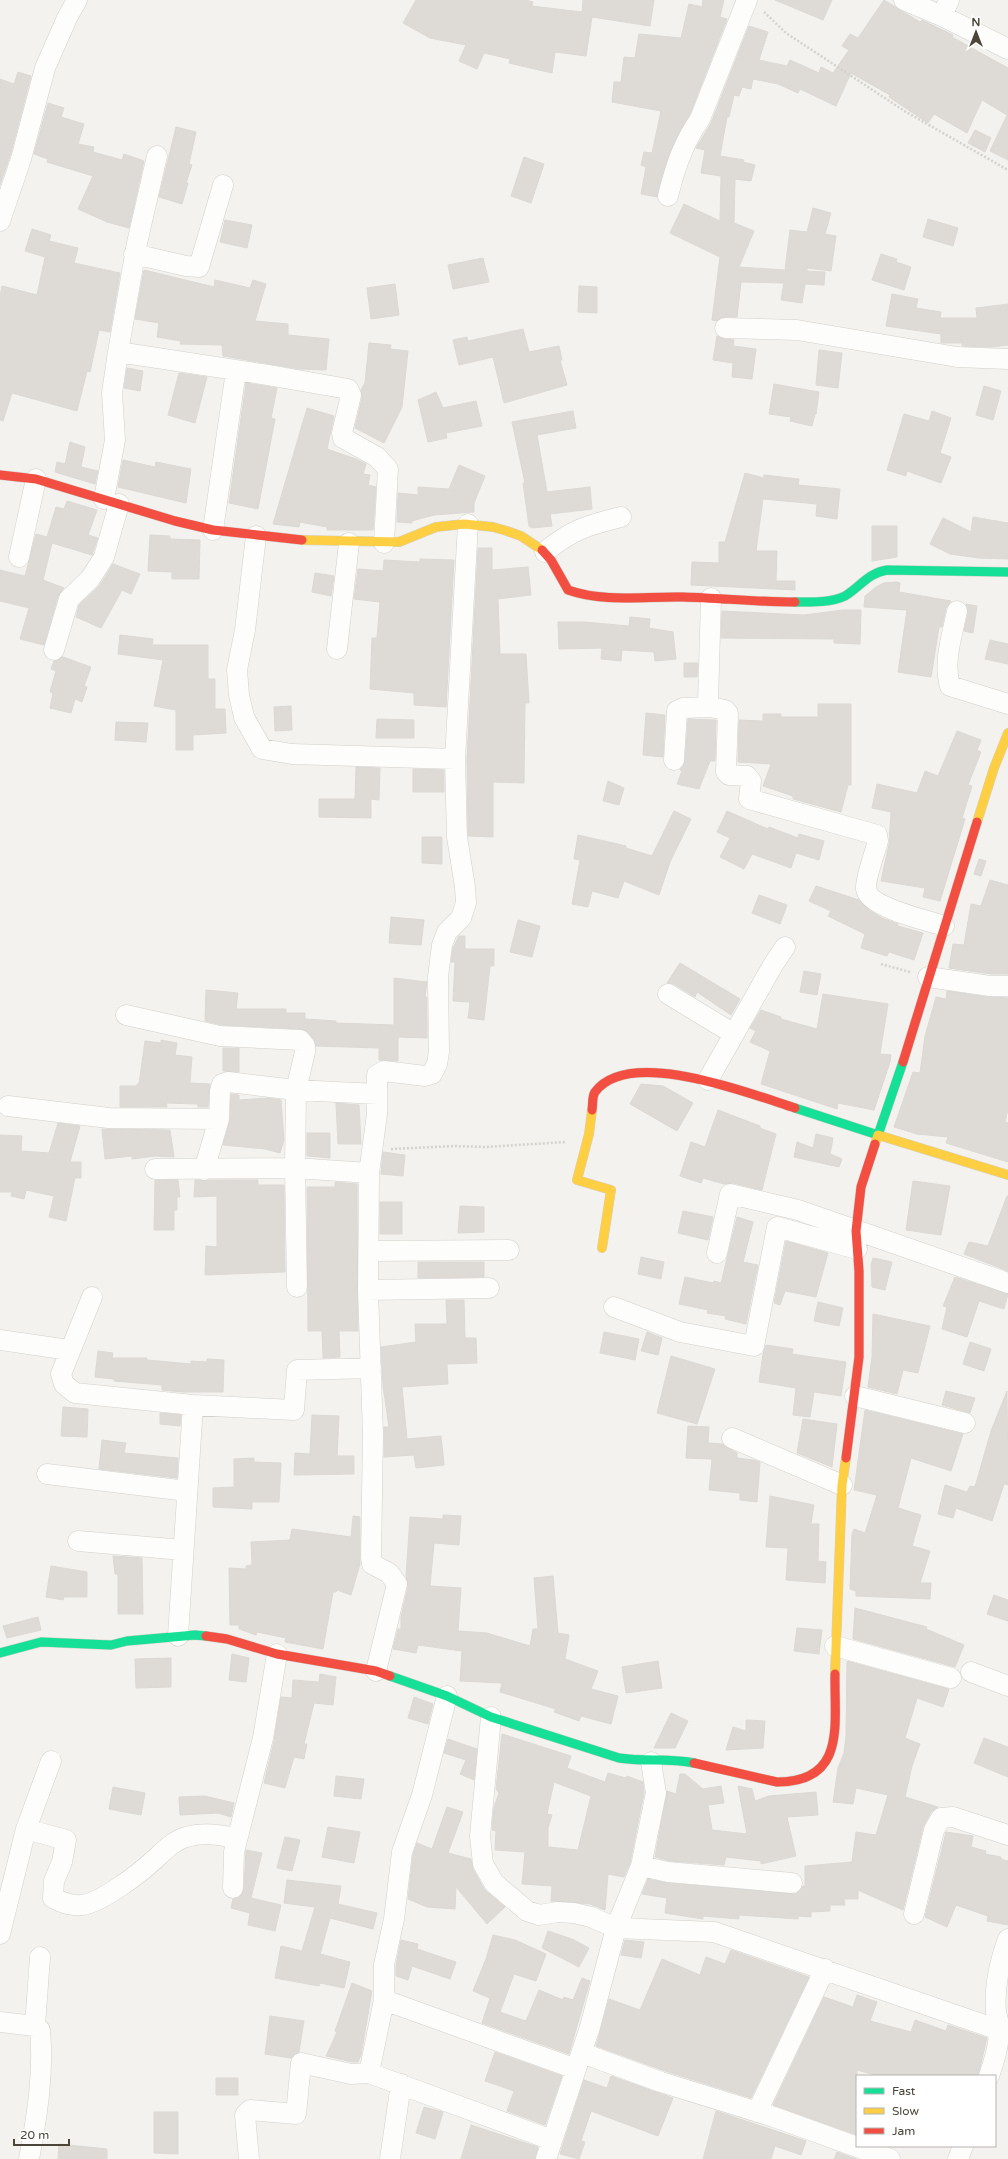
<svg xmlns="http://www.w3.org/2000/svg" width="1008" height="2159" viewBox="0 0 1008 2159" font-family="'Varela Round',sans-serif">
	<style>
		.building { fill: #dedbd6; stroke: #dcd9d4; fill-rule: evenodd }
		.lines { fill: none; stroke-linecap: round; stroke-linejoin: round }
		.street-casing { stroke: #d2d0cb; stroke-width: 21 }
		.fast-casing { stroke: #d3cfc5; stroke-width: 10 }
		.slow-casing { stroke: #d3cfc5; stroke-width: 10 }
		.jam-casing { stroke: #d3cfc5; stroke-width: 10 }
		.path { stroke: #d3d2cc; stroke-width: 2.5; stroke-dasharray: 2 2; stroke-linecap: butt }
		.street { stroke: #fdfdfc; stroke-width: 20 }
		.fast { stroke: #16e098; stroke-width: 9 }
		.slow { stroke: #ffcf43; stroke-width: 9 }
		.jam { stroke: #f24e42; stroke-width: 9 }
	</style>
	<rect width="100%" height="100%" fill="#f4f2ee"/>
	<path class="building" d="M416,0h109l8,2 -1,4 50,6 1,-12h71l-4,26 -58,-9 -6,39 -31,-4 -3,21 -43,-10 1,-4 -26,-6 -7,16 -18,-8 7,-16 -36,-7 -27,-15z
		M703,0h21l-4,17 7,2 -37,95 -20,38 -13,45 -16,-3 5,-27 -5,-2 3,-13 8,1 9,-42 -49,-9 2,-20h7l3,-25 11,1 4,-24 42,4 8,-34 13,3z
		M775,0h57l-9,20z
		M884,0l36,22 2,-2 31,15 -1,2 56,31v92l-18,-9 17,-36 -25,-15 -15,33 -33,-19 -6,9 -39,-26 1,-2 -39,-22 -15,33 -36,-17 -2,4 -20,-9 -25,-5 -2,10 -9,-2 -3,9 -5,-1 -5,22h-2l-7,39 24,4 -1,2 12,3 -4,16 -16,-2 -1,44 20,8 -15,36 46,3 5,-40 17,2 6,-24 18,5 -6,21 11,2 -5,35 -24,-3v3l18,1 -1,13 -19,-1 -3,19 -21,-3 3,-17 -43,-1 -4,35h-12l-8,4 -5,-1 8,-63 -50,-24 14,-29 36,17 1,-45 -20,-3 4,-23 -9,-2 15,-25 38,-97 19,6 -9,28 28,6 3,-6 29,13 2,-6 12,6 16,-23 -7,-4 8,-12 8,4z
		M18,72l13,4 -21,80 -10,29v-106l14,5z
		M48,103l16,5 -3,9 23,7 -6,20 16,3 -1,5 29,8 2,-6 20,7 -15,67 -22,-6 -29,-13 15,-33 -46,-14 1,-3 -14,-5z
		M176,127l20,5 -7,32 3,1 -6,18h2l-6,21 -23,-7z
		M975,130l16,8 -6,14 -17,-9z
		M524,157l20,7 -13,39 -20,-7z
		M928,219l30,9 -5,18 -30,-9z
		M225,220l27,5 -5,23 -27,-6z
		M32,229l19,6 -2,6 29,7 -4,15 46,10 -10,59 -11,-2 -9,42 -3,-1 -10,40 -65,-18 -9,28 -3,-1v-124l2,-10 35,9 8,-38 -20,-6z
		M881,254l16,5 -1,3 15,5 -7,23 -32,-10z
		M483,258l6,24 -36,7 -5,-24z
		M144,270l70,17 1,-7 35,8 3,-8 13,4 -11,37 33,3v11l41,4 -3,31 -27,-1 -76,-13 -1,-11 -42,-1 1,-3 -24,-4 2,-14 -24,-4z
		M395,284l4,31 -28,4 -4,-31z
		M579,286l18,1v26l-19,-1z
		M892,294l26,5 -2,9 25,4 -1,6h37l-1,-10 32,-4v41l-16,2 -30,-1v-3h-21v-9l-55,-8z
		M523,329l6,23 30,-6 3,14h-2l7,25 -63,18 -11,-46 -34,8 -6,-25 14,-3 1,4z
		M717,336l7,3 10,1 -1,6 23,3 -4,30 -20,-2 1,-14 -20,-3z
		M369,343l22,2 -1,4 18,2 -6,56 -18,36 -29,-15 7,-30 -1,-8 4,-7z
		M819,350l23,3 -4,35 -22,-3z
		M127,368l16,3 -3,20 -16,-3z
		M179,373l28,4 -12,46 -27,-8z
		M246,383l31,5 -6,30 4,1 -17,90 -29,-6z
		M774,384l45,8 -3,22h-1l-3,12 -22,-5 1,-4 -22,-3z
		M984,386l17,5 -8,29 -17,-5z
		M436,392l7,16 33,-7 6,25 -36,7 1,5 -19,4 -10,-42z
		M307,408l27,8 -7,33 29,10 10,5 -3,10 7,1 -2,10 8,2 -3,43h-46v-3l-27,-5 -1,5 -26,-3z
		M573,411l3,17 -39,7 10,57 43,-5 2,22 -42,5 2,12 -20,2 -3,-2 -6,-43h2l-13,-61z
		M932,411l19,7 -11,35 11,4 -10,26 -34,-12 -1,5 -19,-6 17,-56 25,7z
		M70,442l15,5 -4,20 17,4 -3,13 -40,-12 2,-10 8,2z
		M123,460l32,7 1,-5 35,7 -5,34 -68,-16z
		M459,465l26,11 -11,27v9l-40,3 -22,6v2l-15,-1 1,-29 20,2v-8l31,2z
		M745,473l19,5v-3l35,4 -1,6 42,4 -3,30 -21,-3 1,-12 -54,-5 -7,52h21l-1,30h19v9l-104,-5 1,-23 27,1v-21h6z
		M67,501l30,9 -9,25 10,3 -5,14 -1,3 -40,-12 -9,37 21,8 -6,8 -14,49 -24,-6 9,-31 -29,-7v-31l25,6 11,-42 11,3 9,-30 8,2z
		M973,517l35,6v36l-29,-1 -29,-4 -20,-10 13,-26 28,14z
		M872,526h25v31l-25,4z
		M150,535l20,1v3l30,1 -1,39h-27v-7l-24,-1z
		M478,548h14v22l36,-3 3,28 -33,4 2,55h26l3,49h-4l-1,80 -31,-1v55l-25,-1 -1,-77z
		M420,559l34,1 -8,147 -32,-2v-12l-44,-4 2,-51h5l3,-36 -26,-3 4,-30 25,2 1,-11 36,2z
		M113,564l27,10 -9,20 -9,-4 -21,38 -25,-11 3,-12 21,-20z
		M315,573l19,3 -3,20 -19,-4z
		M897,582l3,1 -1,9 52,9 -5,7 -4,19h-3l-8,50 -33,-5 9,-62 -43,-3 1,-11 11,-9 8,-4z
		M966,604l11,2 -4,27 -9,-2 4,-18z
		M843,610h18l-1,34 -26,-1v-4l-113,-1 1,-27 82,4z
		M630,617l20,2 -1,9 24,4 3,27 -21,2 -1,-9 -32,-2 -1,11 -20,-2 1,-11 -43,1 -1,-27h26l45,4z
		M120,635l33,4 -1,6h56v34h7v30h10l1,24 -33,2v15h-17v-40l-22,-4 9,-46 -45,-6z
		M990,640l18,4v20l-23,-5z
		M63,657l28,10 -7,19 3,1 -5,15 -7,-3 -4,14 -21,-5 3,-15 -3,-1 6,-21 -5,-2 3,-8z
		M684,663h14l-1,14h-13z
		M818,704h33v81h-3l-7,27 -48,-13v-3l-30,-10 8,-22 -33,-2 1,-42 24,1v-7h18v3h37z
		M291,706l1,24 -17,1 -1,-24z
		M646,713l19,2 -2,42 -20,-2z
		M377,719l37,1v18h-38z
		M688,719l28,1 -1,41h-5l-11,28 -22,-5 5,-13 -2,-1 5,-9z
		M116,722l32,1 -2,19 -31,-2z
		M957,731l24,9 -4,10 4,2 -13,33 4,1 -10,32 3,1 -25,82 -17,-4 2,-9 -44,-7 8,-37 2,-32 -19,-4 5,-24 40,9 8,-22 13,5z
		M356,767l24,1 -1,32 -8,-1v19l-52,-1v-18h36z
		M413,769l31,1v22h-31z
		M608,781l16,7 -5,17 -16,-4z
		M674,811l17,8 -21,43 -11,33 -35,-14 -6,17 -26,-7 -4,16 -16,-3 8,-44 -6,-1 4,-24 48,11v2l26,8z
		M727,811l41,18 1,-2 29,11 1,-4 25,7 -5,19 -23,-7 -5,15 -39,-14 -8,15 -24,-12 10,-19 -13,-6z
		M422,837h20v27l-20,-1z
		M979,859l7,2 -5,15 -7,-2z
		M990,880l18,5v89h-17l-42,-6 4,-24 11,1 7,-41 10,2z
		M816,886l43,14 11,11 12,7 16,6v2l25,7 -9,27 -25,-8 -2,4 -26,-8 4,-14 -37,-18 3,-5 -22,-10z
		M759,895l28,10 -7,19 -28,-11z
		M391,917l33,3 -3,25 -32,-2z
		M518,920l22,6 -8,31 -22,-5z
		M459,936h6v13h29v17h-4l-6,54 -16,-2 2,-16 -17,-1 2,-39h-4l2,-14z
		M680,963l60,36 -9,16 -34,-23 -2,5 -21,-13 -7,-1z
		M804,971l17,3 -4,21 -17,-3z
		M394,978l33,4 -2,15h2v41l-29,-1v24l-19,-1v-12l-63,-2 -7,-13 -8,-4 -79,-4 -17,-4 1,-31 32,3 -2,16h50v4h19v6l31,2v2l58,2z
		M947,991l41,6 20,1v111l-3,13 3,1v39l-62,-19 2,-6 -31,-3 -23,-7 19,-55 7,1 5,-37 11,-39 10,2z
		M823,994l65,10 -8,50 11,1 -1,7 -16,48 -36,-7 -1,6 -76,-25 9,-33 -20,-9 6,-11 -6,-3 11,-18 20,7v2l36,10z
		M161,1040l16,3 -2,12 17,2 -2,26 20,1 -2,23h-10v-3l-32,-1 1,4h-47v-21h17v-2h2l6,-43 16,2z
		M223,1048h16v24l-16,-1z
		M641,1084l22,2 30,17 -16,28 -47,-27z
		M231,1094l8,1v5l29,-2 13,2 3,40 -4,13 -15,-4 -42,-4 7,-25z
		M336,1103l23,2 2,39h-23z
		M718,1110l42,16v2l16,6 -14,56 -29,-7 -9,1 -21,-6 -2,5 -21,-7 11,-34 14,5z
		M58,1123l22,3 -10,36h11v16h-6l-9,43 -17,-4 5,-21 -28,-6 -2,9 -13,-3 1,-4h-12v-57l22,1 -1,15 28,2z
		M102,1129l68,1 4,27 -19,-1 -23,3v-3l-27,3z
		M307,1133h23v25l-23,-2z
		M816,1134l17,4 -3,16 12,5 -3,8 -45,-10 3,-15 16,6z
		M383,1152l22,3 -2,21 -22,-2z
		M155,1180h23l2,17h-3v13h-3v20h-20z
		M195,1180h63v5h26l1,87 -80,3 1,-29 11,1v-51l-23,1z
		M913,1181l37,5 -9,49 -35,-5z
		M335,1182l22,2 1,147h-19l1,26 -17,1 -1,-27h-14l-1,-144h28z
		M1007,1196h1v75l-44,-17 5,-12 19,4z
		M380,1202h22v32h-22z
		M460,1206l24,1v25l-26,1z
		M683,1211l30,6 -5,23 -30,-7z
		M737,1217l16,5 -10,40 15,3 -12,59 -21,-5 1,-3 -19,-3 1,-3 -29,-6 6,-27 28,6 1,-2 7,2z
		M786,1241l42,12 -12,44 -31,-6 -5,14 -6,-2z
		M641,1257l23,5 -3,17 -23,-5z
		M873,1258l19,4 -7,28 -13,-3 -1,-22z
		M418,1262h66v15l-66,1z
		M955,1277l53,17 -4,15 -25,-8 -12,36 -25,-8 5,-22 -4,-1z
		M446,1300h18l1,38h11l1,25 -30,1 1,20 -46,3 5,52 34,-3 3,29 -28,3 -2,-13 -30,2v-30h5l-6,-41 -2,-39 35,-5 -1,-18h32z
		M818,1302l25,6 -4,18 -25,-5z
		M873,1314l57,12 -12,47 -15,-3 -6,24 -29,-7 4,-30z
		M604,1332l35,7 -4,21 -35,-7z
		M647,1332l15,6 -4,17 -17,-4z
		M970,1342l21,7 -7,22 -21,-7z
		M766,1345l27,4 -1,5 54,8 -5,34 -27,-4 -4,25 -17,-2 3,-27 -37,-6 4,-28z
		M98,1351l15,2 -1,5h35v2l44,4v-3l16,1v-3l17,1 -1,32h-40l-21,-2v-5l-48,-4v-2l-19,-2z
		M671,1356l44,13 -18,55 -40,-11z
		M946,1391l29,7 -5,15 -28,-8z
		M1007,1391l1,94 -4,-1 -12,37 -36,-13 -3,10 -15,-4 7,-29 22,7 3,-6 5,1 16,-56z
		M63,1407l25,2 -1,28 -26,-1z
		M865,1410l98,24 -12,37 -40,-13 -13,50 23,7 -9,31 18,5 -10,32h11l-1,16 -74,-3v-5l-6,-2 2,-55 2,-5 11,4 12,-38 -23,-5z
		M160,1413l21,2 -1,11 -20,-2z
		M312,1415l27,1 -2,40h17v18l-60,1 1,-22 15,1z
		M803,1419l34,5 -5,43 -35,-14z
		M688,1426l21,1 -1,16 14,1 15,9v5l16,2 7,2 -3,40 -17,-2v-7l-31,-3 3,-31 -26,-1z
		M102,1440l24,3 -2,10 54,5 -1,20 -78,-9z
		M254,1458v4l27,1 -2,39h-27v7l-39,-2v-19l21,-1v-28z
		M770,1496l44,9 -3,19h8l-1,37 8,1 -1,21 -39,-3 2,-32 -22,-1z
		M443,1515l18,1 -2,29 -25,-2 -4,43 31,2 -3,43 29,2 43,13 3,-17h5l-4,-51 19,-2 5,57 11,2 -4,24 33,12 -7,18 27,7 -7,28 -30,-8 -2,5 -25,-9 2,-3 -56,-17 2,-9 -42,-2 2,-30 -44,-6 -2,8 -23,-4 5,-20h3v-12l7,-30 -2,-11 4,-59 33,2z
		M353,1516l7,1v47l-9,31 -14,-5 -1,2h-3l-10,57 -38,-7 1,-4 -29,-6 -1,3 -17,-6v-4h-9l-1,-57 17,1v-3l6,-1 -1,-23 39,-2 2,-11 59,8z
		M113,1556l29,2 1,56h-25v-40h-3z
		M51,1566l36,6v25h-23l-1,3 -17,-3z
		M994,1595l14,5v21l-21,-7z
		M855,1608l72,19 -1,2 38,16 -9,22 -102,-28z
		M38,1617l3,13 -34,8 -4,-12z
		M797,1628l25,2 -3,24 -25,-3z
		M232,1654l17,4 -3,24 -17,-2z
		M171,1658v29l-35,1 -1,-29z
		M658,1661l4,27 -36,5 -4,-26z
		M847,1661l102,28 -6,18 -26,-9 -12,40 15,6 -8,22 -7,31 33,10 -7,5 -8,15 -20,83 -45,-20v9h-14l1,6h-15v6l-19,1v5l-13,-1v3l-59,-4v4l-36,-3v3l-38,-6 2,-15 -25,-4 6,-15 19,4 129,11 7,-8h2v-20l47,-4 4,-30 20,3 12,-40 -32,-7 -3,16 -20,-2 5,-34 6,-15 2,-17z
		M320,1674l16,3 -3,28 -19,-2 -10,41h3l-3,15 -10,-2 -9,31 -21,-5 10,-42 7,-44 11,1 1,-18 26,2z
		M414,1697l19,7 -5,20 -20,-6z
		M671,1713l17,8 -13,27h-21z
		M746,1720l19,1 -2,27 -37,2 7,-23 13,4z
		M502,1734l69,22 -4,12 38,14 3,-9 18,5 1,-2 16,6 1,11 -14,70 -6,14 -16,-3 -3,36 -15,-6 -39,-3 1,-15 -30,-2 3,-32 -30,-2 1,-19 -4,-1 2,-23 5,-14 -3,-4zM554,1782l37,14 -13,54 -30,-3v-19l4,-13 -5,-1z
		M984,1738l24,9v30l-34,-14z
		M448,1739l29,10 -3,31 -14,-6 6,-14 -22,-7z
		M680,1774h5l18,15 18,-3 3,17 -16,2 4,25 35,4 -9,-48 14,3 3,12 14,-5 47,-4 2,23 -31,2 9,39 -35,8v-3l-35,-4 -2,8 -54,-4 -15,-4 12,-66 9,3z
		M336,1776l28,3 -3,20 -27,-3z
		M113,1787l32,6 -4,22 -32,-6z
		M205,1796l29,7 -3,14 -13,-4 -38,2 -1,-18z
		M447,1807l16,5 -15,41 23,6 2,10 11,20 21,18 -18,17 -31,-37 -1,22 -28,-2 -19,-8 5,-44 4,-12 15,6z
		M328,1827l32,5 -6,31 -32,-6z
		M946,1832l27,4 -2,11 15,4 -1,3 16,3v2l7,2v64l-21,-4 1,-5 -32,-11 -9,22 -22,-10z
		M285,1837l15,3 -8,31 -15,-3z
		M246,1850l16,3 -11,45 30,7 -6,26 -27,-6 2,-12 -19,-5 2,-9 6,-1 5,-9z
		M287,1880l54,6 -3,18 39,9 -4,16 -43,-11 -10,36 30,8 -6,26 -24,-5 -1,3 -44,-8 6,-32 21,5 13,-44 -31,-4z
		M548,1931l24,8 17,9 -10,19 -37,-19z
		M493,1935l22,5 31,14 -10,27 -22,-7 -14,38 26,9 13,-31 24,10 1,-3 9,3 9,-22 8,3 -21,73 -87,-31 8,-25 -17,-7 13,-32z
		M401,1940l17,4 -1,5 39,13 -6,17 -38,-13 -4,14 -12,-4v-10z
		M625,1940l19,2 -3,16 -20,-3z
		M731,1950l78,27 -58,121 -86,-27 -69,-25 13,-47 31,11 22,-51 38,16 6,-18 19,7z
		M352,1983l20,8 -11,64 -3,7h-6l-26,-6 11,-24 -2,-1z
		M857,1995l20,7 -7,19 41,11 4,-12 31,11 2,-6 39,13 -9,38h-99l-22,-6v65l-84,-30 51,-108 29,10z
		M270,2016l34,5 -5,31 -8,6 -26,-4z
		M495,2052l67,24 -17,49 -38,-14 7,-20 -29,-10z
		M611,2076l62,22 -15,38 -67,-25 -10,30 4,1 -6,17 -19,-5 24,-74 23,8z
		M216,2078h22v17h-22z
		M424,2107l19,5 -8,27 -19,-6z
		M716,2111l90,30 -5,14 -26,-9 -4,13h-68z
		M154,2112h24v42l-24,-1z
		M471,2125l67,22 -3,12h-74z
		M59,2144l48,5v10h-49z
		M837,2152l19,7h-22z"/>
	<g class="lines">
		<defs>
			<path id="street" d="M904,0l38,16 66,33
				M942,16l7,-16
				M157,156l-20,87 -19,109 150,23 80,14 3,6 -9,38 1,5 34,19 11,12 -4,74
				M668,196c7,-28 15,-53 32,-77l47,-119
				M0,221l21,-62 24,-91 22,-50 10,-18
				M134,254l52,12 13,1 24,-82
				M725,328l72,2 160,27 51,2
				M104,499l11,-59 -3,-47 6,-41
				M213,530l23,-159
				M256,536l-11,94 -8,40 2,25 5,22 18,32 30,5 163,5
				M545,552c26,-22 43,-27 76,-35
				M19,557l17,-78
				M711,598l-3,105 2,4 15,3 3,3 -2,59 3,3 18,1 4,5 -2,18 128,36 1,6c-3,12 -13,37 -12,48 3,19 61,31 78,37
				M957,611c-5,25 -14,51 -7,75l58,18
				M337,649l12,-106
				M54,650l15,-51 21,-20 14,-22 15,-53
				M674,760l3,-49 6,-3 27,-1
				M928,977l62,9h18
				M668,994l66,40
				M126,1015l94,21 80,4 5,6v6l-9,38 81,4
				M708,1080l65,-115 12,-18
				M8,1106l101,12 110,1
				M155,1169l140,-1 74,5 -1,117 5,145 -2,122 1,7 17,9 8,11 -21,87
				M204,1170l15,-51 1,-28 2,-7 6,-2 68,8 -1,78 2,119
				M369,1173l8,-59v-39l7,-4 41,5 7,-2 5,-10 2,-12 -1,-75 4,-32 5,-13 14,-14 5,-15 -1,-16 -8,-50 -2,-78 13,-235
				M369,1251l140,-1
				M717,1253l13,-59 68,16 210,73
				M368,1290l121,-2
				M92,1297l-31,77 3,10 11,9 118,12
				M614,1307l66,25 74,14 23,-119 80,22
				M0,1340l69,10
				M855,1396l110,27
				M732,1438l110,47
				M47,1474l140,17
				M78,1541l105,9
				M178,1636l15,-231 101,5 3,-40 74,-2
				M835,1646l116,32
				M971,1672l37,14
				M491,1717l-11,119 3,28 11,19 33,28 12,4 19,-3 16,1 17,4 25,11 98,4 294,101
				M26,1829l40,11 -4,22 -8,19 -1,17c10,5 18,8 29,7 19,-2 58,-32 72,-45 10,-9 19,-19 32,-23 18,-5 34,-2 51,1
				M641,1866l27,6 124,11
				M233,1888l1,-36 29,-114 14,-84
				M914,1914l20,-84 7,-12 12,-1 55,18
				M0,1934l26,-105 25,-68
				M384,2000l192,69
				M0,2022l35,4 5,4c4,44 -3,86 -11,129
				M35,2026l5,-69
				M582,2053l79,29 113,35 116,42
				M369,2073l183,67
				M989,2076c5,-15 10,-30 10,-45 1,-7 -2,-13 -3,-19 -2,-23 4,-51 12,-73
				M757,2112l68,-143
				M249,2159l-4,-44 5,-5 46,4 5,-51 50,11 18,-1 15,-73v-35l10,-46 8,-67 20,-57 25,-99
				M390,2159l11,-75
				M546,2159l44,-132 26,-99 25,-62 15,-73 -5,-31
				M958,2159l5,-13"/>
			<path id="fast" d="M795,602c16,0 35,1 50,-6 15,-9 23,-23 42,-26l121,2
				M795,1108l83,27 25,-73
				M0,1653l41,-11 70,3 16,-4 68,-6 11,1
				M390,1676l57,20 44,21 128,41c25,4 51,0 75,5"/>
			<path id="slow" d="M302,540l97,2 37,-15 28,-3 29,3 14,4 14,5 21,14
				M977,822l17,-54 14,-35
				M592,1110l-3,24 -12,46 34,10 -9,58
				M875,1144l3,-9 130,40
				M835,1674l7,-189 4,-27"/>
			<path id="jam" d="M0,475l36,4 139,42 38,9 89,10
				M542,550l9,10 17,30c37,13 77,6 115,7 37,1 75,5 112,5
				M903,1062l74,-240
				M592,1110c1,-6 0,-14 3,-18 34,-46 156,2 200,16
				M846,1458l13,-101v-86l-3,-40 5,-44 14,-43
				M206,1636l21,3 50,15 99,17 14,5
				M694,1763l83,19c70,0 57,-58 58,-108"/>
		</defs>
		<use href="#street" class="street-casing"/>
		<use href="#fast" class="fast-casing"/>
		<use href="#slow" class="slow-casing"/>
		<use href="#jam" class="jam-casing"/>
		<path class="path" d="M764,12l22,21 120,79 102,58
			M881,964l29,8
			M391,1149l64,-3 30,1 81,-5"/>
		<use href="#street" class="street"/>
		<use href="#fast" class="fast"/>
		<use href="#slow" class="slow"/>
		<use href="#jam" class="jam"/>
	</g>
	<rect x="856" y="2075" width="140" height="72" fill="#ffffff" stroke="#b7b4b0"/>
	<rect x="864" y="2088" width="20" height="6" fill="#16e098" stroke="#b7b4b0"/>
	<text x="892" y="2095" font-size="12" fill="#4b4439">Fast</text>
	<rect x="864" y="2108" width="20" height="6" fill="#ffcf43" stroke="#b7b4b0"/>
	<text x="892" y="2115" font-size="12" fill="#4b4439">Slow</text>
	<rect x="864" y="2128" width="20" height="6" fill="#f24e42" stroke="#b7b4b0"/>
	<text x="892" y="2135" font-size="12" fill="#4b4439">Jam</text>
	<g transform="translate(976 32)" stroke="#ffffff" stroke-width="3" paint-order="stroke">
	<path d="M0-3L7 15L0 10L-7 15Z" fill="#4b4439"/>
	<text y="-6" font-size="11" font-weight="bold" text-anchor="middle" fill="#4b4439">N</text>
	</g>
	<path d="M14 2139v6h55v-6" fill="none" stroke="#4b4439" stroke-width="2"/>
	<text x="20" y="2139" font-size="12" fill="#4b4439" stroke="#ffffff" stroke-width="3" paint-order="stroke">20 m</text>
</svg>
